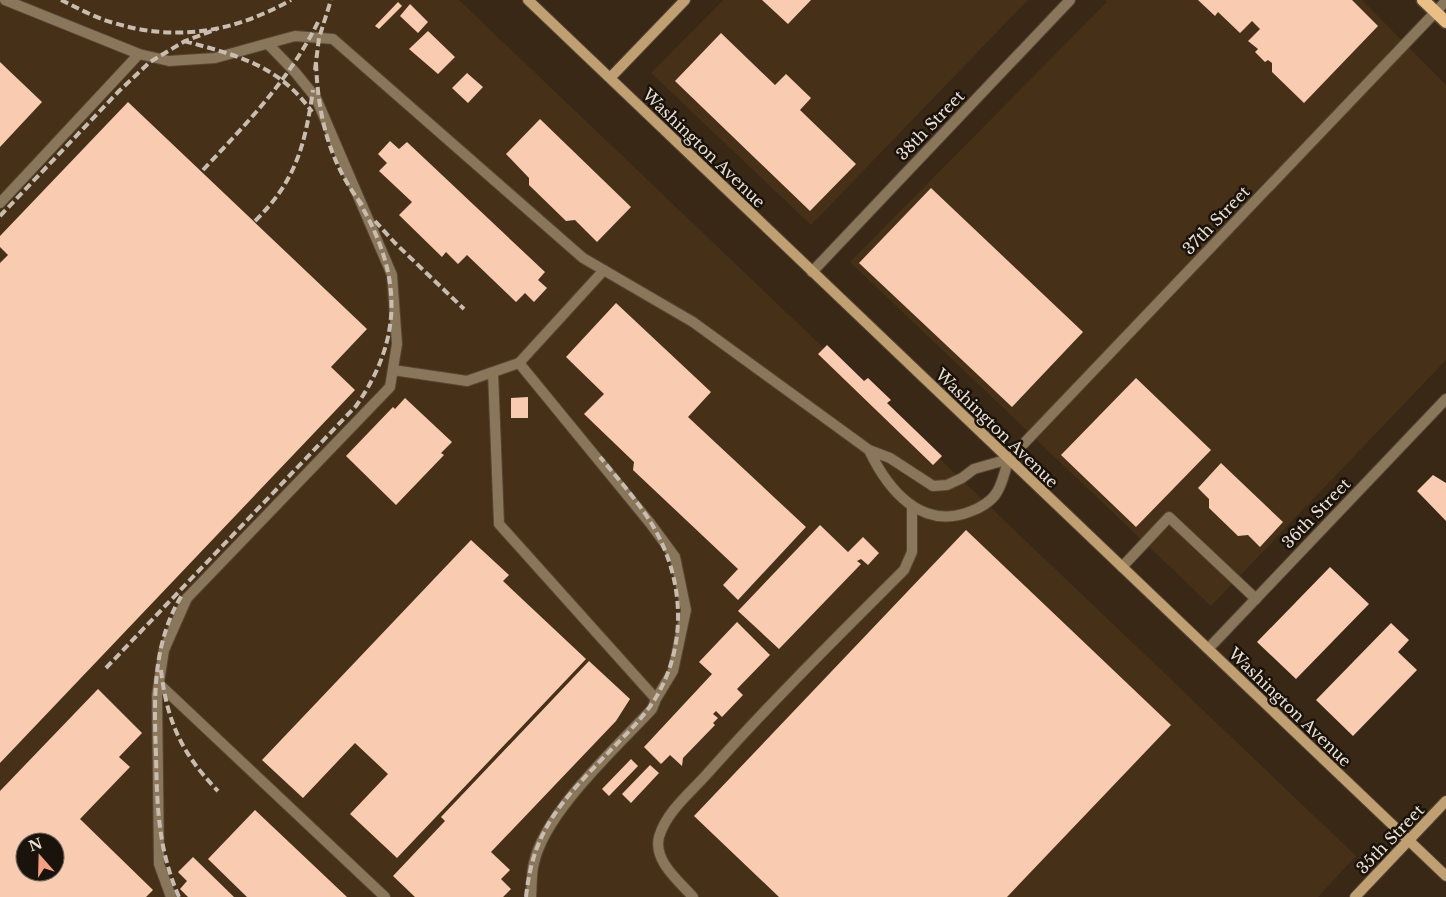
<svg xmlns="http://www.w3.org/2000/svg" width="1446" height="897" viewBox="0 0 1446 897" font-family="'Libre Baskerville',serif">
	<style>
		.built { fill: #463018; fill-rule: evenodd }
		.building { fill: #f9cbb1; fill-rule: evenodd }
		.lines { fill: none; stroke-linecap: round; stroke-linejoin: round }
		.lane-casing { stroke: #564635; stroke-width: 12 }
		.street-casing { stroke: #564635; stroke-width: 12 }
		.secondary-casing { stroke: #564635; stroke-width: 12 }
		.primary-casing { stroke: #564635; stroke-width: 15 }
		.lane { stroke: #8a765a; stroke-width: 10 }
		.street { stroke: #8a765a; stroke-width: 10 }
		.secondary { stroke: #c09f72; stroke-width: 10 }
		.primary { stroke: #eabf85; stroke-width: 12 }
		.rail { stroke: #c9bdb1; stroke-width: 4; stroke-dasharray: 8 4; stroke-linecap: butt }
		.labels { text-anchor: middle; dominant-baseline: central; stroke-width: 5; stroke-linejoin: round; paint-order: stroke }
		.street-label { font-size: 16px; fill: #ece1d6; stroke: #1a130b }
	</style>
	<rect width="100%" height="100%" fill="#392816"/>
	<path class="built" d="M0,0h459l897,856 -38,41h-1318zM25,842h30v30h-30z
		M723,0h305l-217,225 -160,-152z
		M1105,0h257l84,85v275l-235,246 -361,-344 257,-260z"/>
	<path class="building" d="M762,0h49l-23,24z
		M1198,0h154l26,26 -74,77 -32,-31v-9l-4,-3 -3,2 -10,-10 3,-3 -10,-8 12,-12 -8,-8 -12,12 -22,-21 -3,4z
		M398,2l4,4 -23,23 -4,-3z
		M410,4l18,18 -10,11 -18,-17z
		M428,31l27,26 -17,17 -29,-25z
		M721,33l54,52 11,-11 25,24 -11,12 56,54 -46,47 -135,-130z
		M0,62l42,40 -42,45z
		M467,73l16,14 -15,16 -16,-15z
		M128,102l239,227 -36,38 24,23 -355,373v-500l8,-8 -8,-8v-11z
		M540,119l91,88 -34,35 -22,-22 -9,1 -37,-36v-7l-23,-24z
		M390,141l9,8 8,-7 138,130 -7,8 9,8 -13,14 -9,-9 -9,9 -49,-47 -9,9 -12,-12 -4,5 -43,-42 13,-13 -33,-31 8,-8 -9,-9z
		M931,188l152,144 -71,75 -153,-144z
		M616,303l95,89 -23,25 118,110 -68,73 -15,-15 15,-16 -105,-99 1,-8 -50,-48 20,-20 -38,-37z
		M827,345l37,36 4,-3 23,22 -4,3 55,53 -9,9 -115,-111z
		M1136,378l75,72 -75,77 -75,-72z
		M528,397v21h-17v-20z
		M405,398l47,44 -11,11 3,2 -48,50 -50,-49 47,-49 2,2z
		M1221,463l62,59 -23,25 -12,-12 -10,1 -29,-28v-9l-11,-11z
		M1433,475l13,8v38l-29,-30z
		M820,525l28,27 15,-15 16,16 -11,12 -7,-6 -4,2 4,3 -82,85 -41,-38z
		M966,530l205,195 -164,172h-228l-85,-81z
		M471,540l38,35 -6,6 83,78 -189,199 -47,-44 38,-40 -33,-31 -52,55 -41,-38z
		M1330,567l39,37 -73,75 -39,-37z
		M737,622l33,33 -33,34 6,6 -21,22 -6,-6 -3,3 5,4 -5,5 2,2 -32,33 -1,8 -12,-11 -9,9 -17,-17 68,-73 -13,-12z
		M1391,623l18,17 -11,12 19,18 -64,66 -37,-36z
		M589,661l41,38 -14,22 -125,131 19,18 -9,9 10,10 -8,8h-88l-22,-21 52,-55 -4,-4z
		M98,689l44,44 -23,24 11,10 -50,52 73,71 -7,7h-146v-106zM25,842h30v30h-30z
		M631,759l7,7 -29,30 -7,-7z
		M650,765l9,8 -28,30 -9,-9z
		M255,810l92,87h-100l-39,-38z
		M193,857l41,40h-46l-8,-8 7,-8 -9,-9z"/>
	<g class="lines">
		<defs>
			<path id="lane" d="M5,0l134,54 30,7 46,-3 80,-22 38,3 250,219 110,64 176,128
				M0,203l139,-149
				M519,363l131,160 25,34 11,53 -13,61 -17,28 -4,10c-36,39 -107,103 -118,154 -3,10 -2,23 -3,34
				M393,370l74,11 52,-18 85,-93
				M493,372l6,152 157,175
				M869,450l21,8 43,28 14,-1 15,-7 12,-9 35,-10c-4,10 -6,24 -12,33 -5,9 -18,17 -28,20 -48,18 -81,-22 -100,-62z
				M1122,567l47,-50 87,82
				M159,684l226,213
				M171,897l-12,-33 -2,-169 7,-45 23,-52 203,-211 7,-43 -5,-69 -76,-177 -21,-26 -27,-28
				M693,897c-14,-16 -40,-36 -34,-60 7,-25 31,-44 48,-63 63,-71 130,-137 197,-204l8,-18v-46"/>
			<path id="street" d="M812,272l258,-272
				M1009,459l437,-458
				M1208,649l238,-250"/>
			<path id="secondary" d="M528,0l918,876
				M610,78l75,-78
				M1355,897l91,-96"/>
			<path id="primary" d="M1423,0l23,22"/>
		</defs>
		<use href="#lane" class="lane-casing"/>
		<use href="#street" class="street-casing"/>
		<use href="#secondary" class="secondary-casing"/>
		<use href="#primary" class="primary-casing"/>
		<use href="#lane" class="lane"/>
		<use href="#street" class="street"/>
		<use href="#secondary" class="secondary"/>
		<use href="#primary" class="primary"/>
		<path class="rail" d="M61,0c17,8 34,18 53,23 63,19 120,9 177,-23
			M184,41c52,14 95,24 128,71
			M316,63c2,53 13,100 47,143
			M315,70l4,-32 12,-38
			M203,170c44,-47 88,-92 116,-150
			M0,216l119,-125 31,-29 35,-21 32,-12
			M255,221c41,-40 50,-76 58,-131
			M375,221l20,22 69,66
			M106,668l250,-262c49,-70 45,-134 2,-206
			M161,670c6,52 21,84 57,121
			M179,897c-21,-48 -22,-91 -23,-142 -2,-56 -4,-111 26,-160
			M526,897c7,-67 35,-95 79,-141 17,-18 37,-36 50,-57 33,-54 29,-120 -2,-173 -15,-25 -35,-47 -53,-69"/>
	</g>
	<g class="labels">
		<g class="street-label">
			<text transform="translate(930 125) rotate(-46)">38th Street</text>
			<text transform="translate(704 148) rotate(44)">Washington Avenue</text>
			<text transform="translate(1216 220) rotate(-46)">37th Street</text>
			<text transform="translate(997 428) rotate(44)">Washington Avenue</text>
			<text transform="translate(1316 513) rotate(-46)">36th Street</text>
			<text transform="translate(1290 707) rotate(44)">Washington Avenue</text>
			<text transform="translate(1390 839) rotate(-46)">35th Street</text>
		</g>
	</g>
	<g transform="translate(40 857) rotate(340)"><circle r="24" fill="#1a130b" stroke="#6e655c"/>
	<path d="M0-4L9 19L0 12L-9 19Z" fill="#f49e86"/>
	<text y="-8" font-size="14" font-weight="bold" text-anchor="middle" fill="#ece1d6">N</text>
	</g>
</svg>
